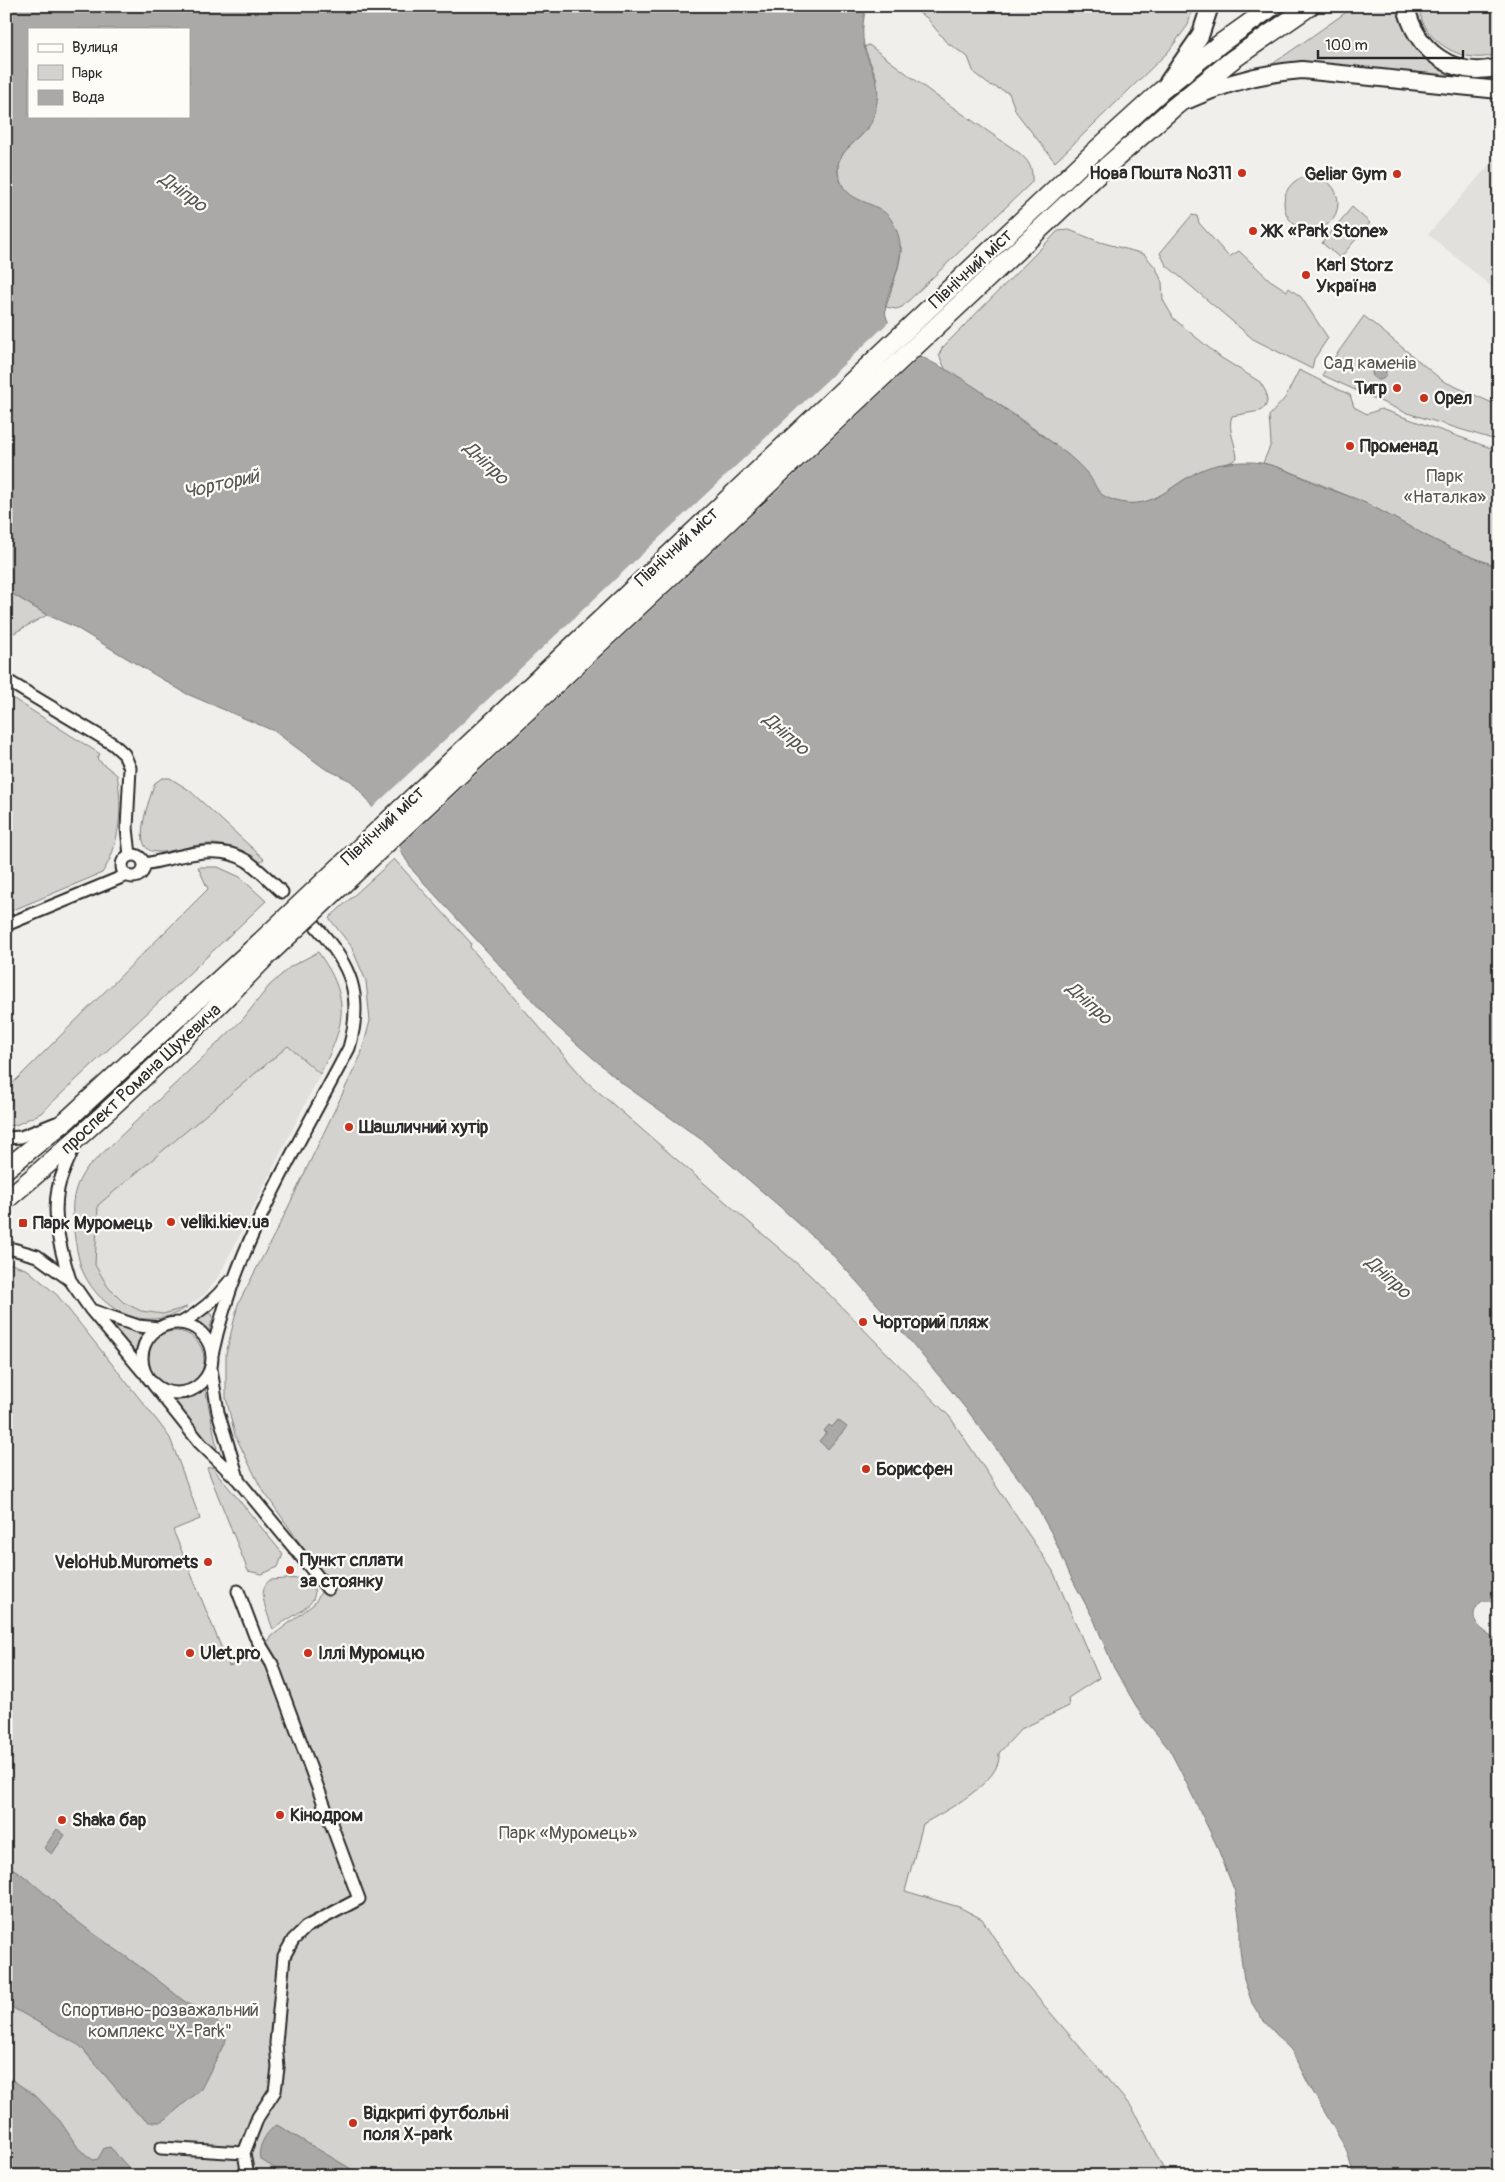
<svg xmlns="http://www.w3.org/2000/svg" width="1505" height="2182" viewBox="0 0 1505 2182" font-family="Pangolin,sans-serif">
	<style>
		.built { fill: #e1e0dc }
		.green { fill: #d3d2cf; stroke: #7f7e7d }
		.water { fill: #aaa9a7; stroke: #777775; fill-rule: evenodd }
		.pier { fill: #f0efeb }
		.lines { fill: none; stroke-linecap: round; stroke-linejoin: round }
		.street-casing { stroke: #2b2b2b; stroke-width: 15 }
		.secondary-casing { stroke: #2b2b2b; stroke-width: 20 }
		.primary-casing { stroke: #2b2b2b; stroke-width: 21 }
		.street { stroke: #fdfcf7; stroke-width: 11 }
		.secondary { stroke: #fdfcf7; stroke-width: 16 }
		.primary { stroke: #fdfcf7; stroke-width: 18 }
		.primary-bridge-casing { stroke: #2b2b2b; stroke-width: 21; stroke-linecap: butt }
		.primary-bridge { stroke: #fdfcf7; stroke-width: 18 }
		.poi-dot { fill: #c8321e; stroke: #fdfcf7; stroke-width: 2 }
		.labels { text-anchor: middle; dominant-baseline: central; stroke-width: 4.5; stroke-linejoin: round; paint-order: stroke }
		.poi-label { font-size: 18px; font-weight: bold; fill: #2b2b2b; stroke: #fdfcf7; text-anchor: start }
		.street-label { font-size: 18px; fill: #2b2b2b; stroke: #fdfcf7 }
		.park-label { font-size: 18px; fill: #555554; stroke: #fdfcf7 }
		.water-label { font-size: 19px; font-style: italic; fill: #575756; stroke: #fdfcf7 }
	</style>
	<rect width="100%" height="100%" fill="#f0efeb"/>
	<filter id="ink" filterUnits="userSpaceOnUse"><feTurbulence type="fractalNoise" baseFrequency=".02" numOctaves="2"/><feDisplacementMap in="SourceGraphic" scale="10" xChannelSelector="R" yChannelSelector="G"/><feConvolveMatrix kernelMatrix="1 2 1 2 8 2 1 2 1" color-interpolation-filters="sRGB"/></filter>
	<g filter="url(#ink)">
		<path class="built" d="M1499,154v139l-71,-59z
			M288,1046l32,28 -101,202 -14,18 -18,13 -24,7 -22,-3 -18,-9 -15,-15 -13,-22 3,-60z"/>
		<path class="green" d="M898,6h295l-5,19 -20,27 -113,110 -39,-50 -7,-19 -21,-9 -14,-11 -6,-16 -22,-15 -19,-24 -14,-9z
			M1355,6h44c6,21 13,45 33,56 11,7 25,10 37,15l-7,2 -163,-16 -28,2z
			M1419,6h80v47c-32,15 -78,-11 -80,-47z
			M869,45l66,50 83,57c11,9 15,15 14,30l-130,125 -6,2 -10,-2 12,-39 4,-19 -23,-40 -22,-9 -12,-9 -7,-16v-13l7,-11 23,-22 9,-50 -13,-32z
			M1284 203a27 27 0 1 1 54 0a27 27 0 1 1-54 0Z
			M1352,207l18,16 -30,35 -18,-15z
			M1192,215l5,1 2,7 30,34 10,-6 31,29 17,11 2,-3 12,9 27,41 -14,21 -2,10 -59,-30 -87,-74 -6,-12z
			M1069,230l31,12 44,12 12,14 6,14 1,18 11,19 46,38 40,25 6,10 1,10 -2,5 -5,4 -28,5c-5,14 4,27 5,42 -9,8 -33,12 -46,18 -19,9 -36,30 -60,28 -10,0 -29,-6 -35,-14 -5,-6 -5,-14 -11,-19 -37,-36 -83,-64 -125,-93l-14,-7 -7,-16 3,-7 116,-117z
			M1364,316l79,65 56,25v35l-95,-29 -82,-37z
			M1299,370l51,25 4,12 13,7 14,-5 118,42v116l-48,-18 -84,-45 -78,-33 -26,-8 8,-19 -2,-28 16,-18z
			M6,590l41,25 -33,18 -8,-5z
			M6,694l94,60 -3,5 20,16c6,30 3,73 -15,98l-96,40z
			M162,778h8l19,12 75,69 -5,4c-14,-8 -29,-18 -45,-19 -21,-1 -39,9 -57,8 -29,0 -7,-54 -2,-69z
			M394,859l77,84 -1,4 116,134 224,194 140,142 103,154 46,107 -31,20 1,8 -48,23 -22,24c4,29 -56,59 -76,71l-18,67 54,16 23,12 37,57 114,133 34,67h-1161v-914l22,8 29,25 102,128 11,15 30,81 -27,11 56,136 29,-10 14,-20 42,-32 13,-22 -67,-96 -25,-51 -9,-37v-44l12,-50 45,-86 78,-163 9,-34 -4,-40 -15,-35 -22,-28z
			M198,867h20l22,10 26,24 -225,212 -25,12 -10,1v-36l202,-201z
			M318,952c34,47 27,73 2,122l-32,-28 -190,159 -3,60 13,22 15,15 18,9 22,3 24,-7c-39,27 -85,6 -104,-35 -7,-16 -13,-59 -9,-76 2,-10 6,-18 12,-27l157,-150 26,-33 21,-19z
			M208,1313l4,1 1,4 -5,16h-3l-10,-9v-3z
			M120,1327l25,9 -6,6 -5,14 -19,-24v-4z
			M146 1360a29 29 0 1 1 58 0a29 29 0 1 1-58 0Z
			M205,1388l12,60 -3,2 -4,-1 -39,-47 24,-6z
			M212,1467l71,87 -5,13 -16,7 -14,-3 -41,-103z
			M303,1578c6,2 9,6 11,11 6,18 -31,30 -41,41 -4,-15 -18,-39 -3,-50z"/>
		<path class="water" d="M6,6h860c-3,14 -5,30 -1,43 7,27 18,30 10,62 -1,6 -4,14 -9,19 -11,14 -31,23 -28,43 6,34 41,25 54,48 25,41 -15,74 -5,98 15,35 45,41 74,59 23,14 44,32 66,47 21,14 43,29 59,47 13,14 7,22 30,29 38,11 56,-19 88,-32 12,-5 28,-7 42,-7 26,-1 48,12 71,22 17,8 35,12 51,20 27,14 53,30 81,43 16,8 33,14 50,20v1035l-17,-1c-21,19 4,31 17,40v535h-145l-8,-27 -37,-64 -18,-35 -30,-32 -9,-15 -8,-23 -4,-30v-28l-5,-30 -19,-48 -35,-72 -12,-23 -27,-33 -28,-48 -20,-48 -23,-43 -18,-41 -25,-45 -61,-81 -55,-67 -81,-90 -53,-48 -76,-65 -79,-56 -69,-60 -140,-152 -47,-73 -16,-18 -27,-13 -50,-37 -87,-37 -114,-68 -26,-11 -41,-25zM29,29h160v87h-160z
			M1372 373a7 7 0 1 1 14 0a7 7 0 1 1-14 0Z
			M838,1420l9,7 -19,22 -9,-8 7,-8 -2,-2 5,-6 3,2z
			M57,1829l8,6 -13,19 -8,-6z
			M6,1865c17,7 48,37 63,50 37,29 76,53 111,83 15,12 46,20 46,42l-25,49 -35,30 -6,3h-11l-12,-9 -57,-67 -74,-42z
			M6,2076l30,20 24,25 19,28 14,11 5,-1 6,-11 6,-1 26,29h-130z
			M277,2125l86,51h-77l-26,-17c-3,-11 6,-28 17,-34z"/>
		<path class="pier" d="M891,320l7,13 24,22 -523,492 2,3 -3,3 -28,-43z"/>
		<g class="lines">
			<defs>
				<path id="street" d="M6,680l107,64 11,10 6,14 -3,60 3,27
					M122 866a11 11 0 1 1 22 0a11 11 0 1 1-22 0Z
					M144,864c33,-5 71,-23 103,-3 12,8 24,21 35,31
					M6,925l121,-50
					M6,1138l15,-1 35,-14
					M6,1247l31,9 33,24 21,30 52,62
					M70,1280c-9,-28 -18,-61 -12,-91 3,-16 12,-32 18,-47
					M91,1310l47,16 21,2
					M142 1358a35 35 0 1 1 70 0a35 35 0 1 1-70 0Z
					M181,1323c20,-11 34,-23 48,-41
					M212,1355c23,-110 86,-209 137,-307 15,-53 2,-83 -34,-123
					M211,1369l7,43 20,66
					M153,1384l47,59 38,37 90,109
					M238,1591l17,45 17,28 87,235 -53,28 -13,13 -9,16 -8,87 2,25 -3,23 -17,26 -14,36 4,23
					M161,2148l83,5"/>
				<path id="secondary" d="M1406,6c9,44 48,74 93,61
					M1168,82l32,-46 10,-30
					M1188,100c37,-17 73,-27 114,-30l197,20"/>
				<path id="primary" d="M1093,153l68,-62 60,-48 52,-37
					M1106,167l67,-59 59,-48 78,-54
					M6,1169l62,-50 192,-177
					M6,1200c93,-78 180,-161 264,-247"/>
			</defs>
			<use href="#street" class="street-casing"/>
			<use href="#secondary" class="secondary-casing"/>
			<use href="#primary" class="primary-casing"/>
			<use href="#street" class="street"/>
			<use href="#secondary" class="secondary"/>
			<use href="#primary" class="primary"/>
			<defs>
				<path id="primary-bridge" d="M260,942l833,-789
					M270,953l836,-786"/>
			</defs>
			<use href="#primary-bridge" class="primary-bridge-casing"/>
			<use href="#primary-bridge" class="primary-bridge"/>
		</g>
	</g>
	<g class="poi-dot">
		<circle cx="1242" cy="173" r="5"/>
		<circle cx="1397" cy="174" r="5"/>
		<circle cx="1253" cy="231" r="5"/>
		<circle cx="1306" cy="275" r="5"/>
		<circle cx="1397" cy="388" r="5"/>
		<circle cx="1424" cy="398" r="5"/>
		<circle cx="1350" cy="446" r="5"/>
		<circle cx="349" cy="1127" r="5"/>
		<circle cx="171" cy="1222" r="5"/>
		<rect x="18" y="1218" width="10" height="10" rx="2.5"/>
		<circle cx="863" cy="1322" r="5"/>
		<circle cx="866" cy="1469" r="5"/>
		<circle cx="208" cy="1562" r="5"/>
		<circle cx="290" cy="1570" r="5"/>
		<circle cx="190" cy="1653" r="5"/>
		<circle cx="308" cy="1653" r="5"/>
		<circle cx="280" cy="1815" r="5"/>
		<circle cx="62" cy="1820" r="5"/>
		<circle cx="353" cy="2123" r="5"/>
	</g>
	<g class="labels">
		<g class="poi-label">
			<text x="1232" y="173" text-anchor="end">Нова Пошта №311</text>
			<text x="1387" y="174" text-anchor="end">Geliar Gym</text>
			<text x="1263" y="231">ЖК «Park Stone»</text>
			<text x="1316" y="265">Karl Storz<tspan x="1316" dy="21">Україна</tspan></text>
			<text x="1387" y="388" text-anchor="end">Тигр</text>
			<text x="1434" y="398">Орел</text>
			<text x="1360" y="446">Променад</text>
			<text x="359" y="1127">Шашличний хутір</text>
			<text x="181" y="1222">veliki.kiev.ua</text>
			<text x="33" y="1223">Парк Муромець</text>
			<text x="873" y="1322">Чорторий пляж</text>
			<text x="876" y="1469">Борисфен</text>
			<text x="300" y="1560">Пункт сплати<tspan x="300" dy="21">за стоянку</tspan></text>
			<text x="198" y="1562" text-anchor="end">VeloHub.Muromets</text>
			<text x="200" y="1653">Ulet.pro</text>
			<text x="318" y="1653">Іллі Муромцю</text>
			<text x="290" y="1815">Кінодром</text>
			<text x="72" y="1820">Shaka бар</text>
			<text x="363" y="2113">Відкриті футбольні<tspan x="363" dy="21">поля X-park</tspan></text>
		</g>
		<g class="street-label">
			<text transform="translate(971 269) rotate(-43)">Північний міст</text>
			<text transform="translate(677 547) rotate(-43)">Північний міст</text>
			<text transform="translate(383 826) rotate(-43)">Північний міст</text>
			<text transform="translate(141 1079) rotate(-43)">проспект Романа Шухевича</text>
		</g>
		<g class="park-label">
			<text x="1370" y="363">Сад каменів</text>
			<text x="1445" y="476">Парк<tspan x="1445" dy="21">«Наталка»</tspan></text>
			<text x="568" y="1833">Парк «Муромець»</text>
			<text x="160" y="2010">Спортивно-розважальний<tspan x="160" dy="21">комплекс "Х-Park"</tspan></text>
		</g>
		<g class="water-label">
			<text transform="translate(183 192) rotate(36)">Дніпро</text>
			<text transform="translate(486 463) rotate(43)">Дніпро</text>
			<text transform="translate(221 484) rotate(-13)">Чорторий</text>
			<text transform="translate(786 734) rotate(41)">Дніпро</text>
			<text transform="translate(1089 1003) rotate(42)">Дніпро</text>
			<text transform="translate(1388 1277) rotate(42)">Дніпро</text>
		</g>
	</g>
	<rect width="1505" height="2182" fill="none" stroke="#fdfcf7" stroke-width="25"/>
	<rect x="12" y="12" width="1480" height="2157" fill="none" stroke="#2b2b2b" stroke-width="2" filter="url(#ink)"/>
	<rect x="28" y="28" width="162" height="90" fill="#fdfcf7" stroke="#a9a8a5"/>
	<rect x="38" y="44" width="25" height="8" fill="#fdfcf7" stroke="#a9a8a5"/>
	<text x="72" y="52" font-size="15" fill="#2b2b2b">Вулиця</text>
	<rect x="38" y="65" width="25" height="15" fill="#d3d2cf" stroke="#a9a8a5"/>
	<text x="72" y="78" font-size="15" fill="#2b2b2b">Парк</text>
	<rect x="38" y="90" width="25" height="15" fill="#aaa9a7" stroke="#a9a8a5"/>
	<text x="72" y="102" font-size="15" fill="#2b2b2b">Вода</text>
	<path d="M1318 50v8h145v-8" fill="none" stroke="#2b2b2b" stroke-width="2.5"/>
	<text x="1325" y="50" font-size="15" fill="#2b2b2b" stroke="#fdfcf7" stroke-width="4" paint-order="stroke">100 m</text>
</svg>
